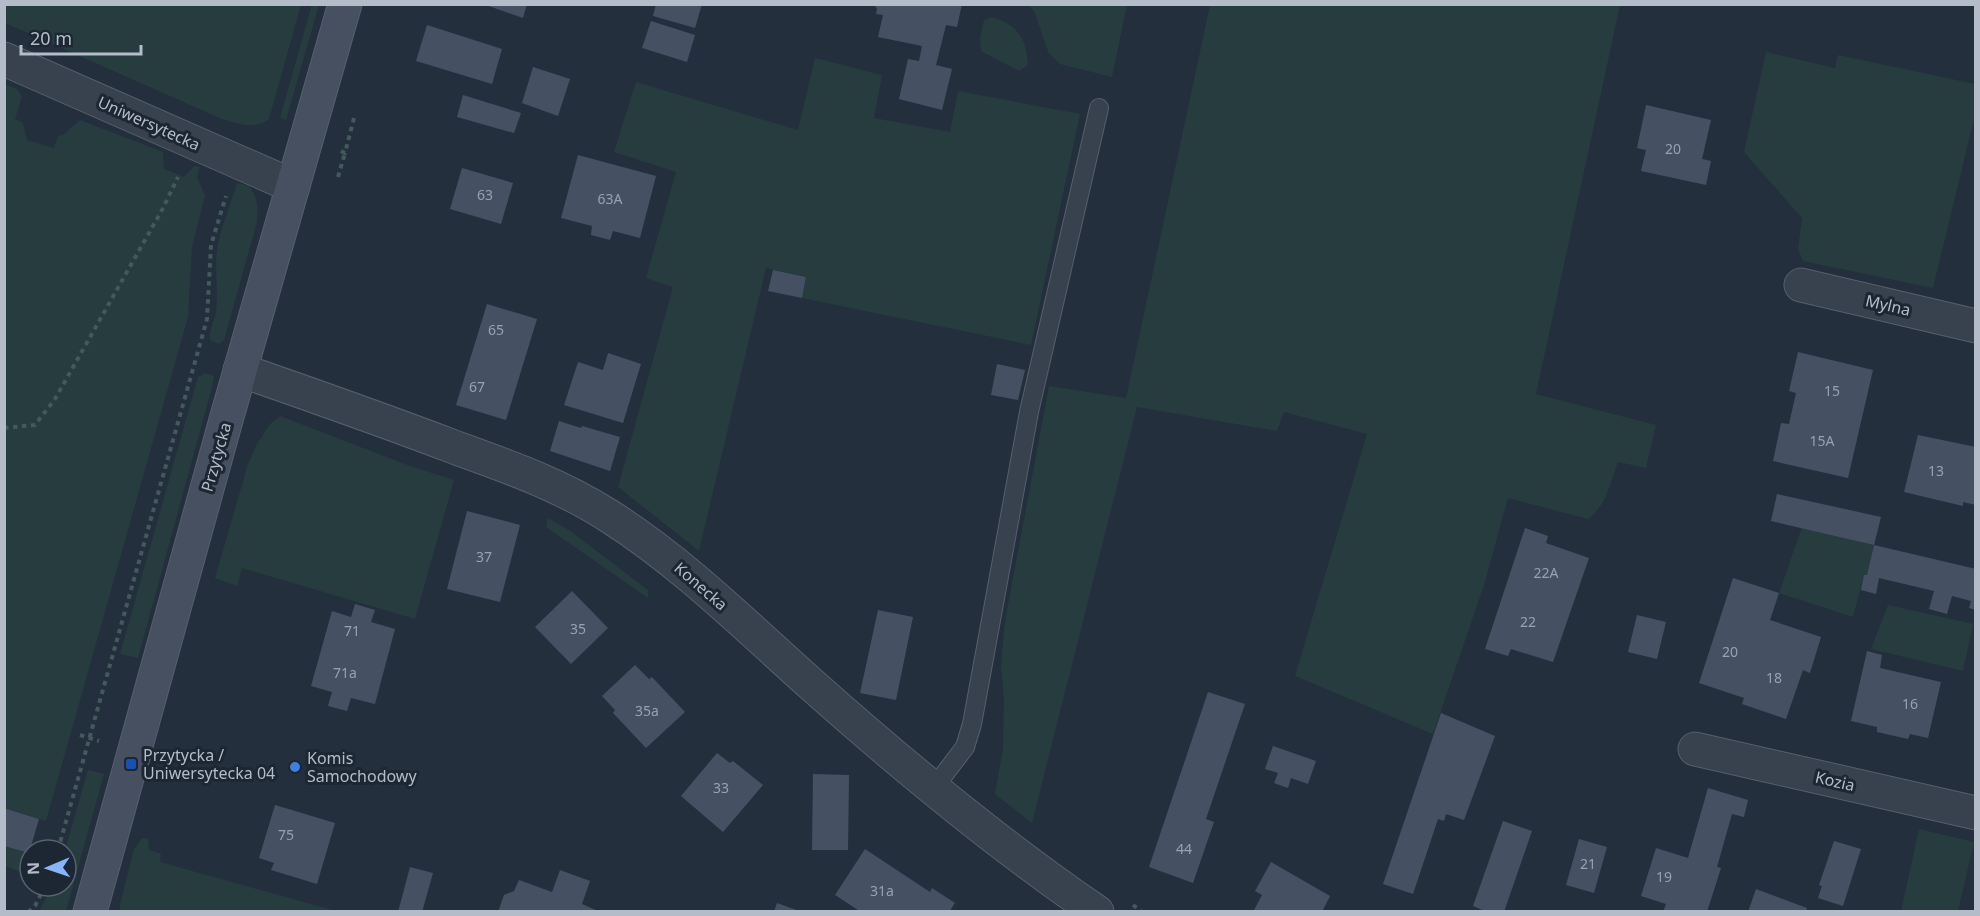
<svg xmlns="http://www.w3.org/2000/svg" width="1980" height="916" viewBox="0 0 1980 916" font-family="'Noto Sans',sans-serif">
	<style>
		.green { fill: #263c3f }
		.building { fill: #455162 }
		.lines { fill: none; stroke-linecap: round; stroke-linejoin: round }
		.lane-casing { stroke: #565f6c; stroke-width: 20 }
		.street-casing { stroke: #565f6c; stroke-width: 35 }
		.secondary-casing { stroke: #565f6c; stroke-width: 35 }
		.path { stroke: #44595c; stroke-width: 4; stroke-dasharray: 4.5 4.5; stroke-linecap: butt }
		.lane { stroke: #38414e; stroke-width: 18 }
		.street { stroke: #38414e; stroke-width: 33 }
		.secondary { stroke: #465061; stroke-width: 33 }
		.transit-dot { fill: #1a4fb4; stroke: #1d2633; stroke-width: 2 }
		.shop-dot { fill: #3f7fe0; stroke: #1d2633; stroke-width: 2 }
		.labels { text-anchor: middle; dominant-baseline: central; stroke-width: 6; stroke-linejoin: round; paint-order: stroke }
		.number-label { font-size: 14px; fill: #98a1af }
		.street-label { font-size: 16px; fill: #b4bcc9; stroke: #1d2633 }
		.poi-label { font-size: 16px; fill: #b4bcc9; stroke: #1d2633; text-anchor: start }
	</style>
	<rect width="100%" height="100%" fill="#242f3e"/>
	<path class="green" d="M312,4l7,1 -33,115 -6,-2z
		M4,5l1,-1 296,1 -32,114c-15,11 -30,5 -47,0l-217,-96z
		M1028,5h99l-15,72 -52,-13 -11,-10 -15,-43z
		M1210,5h410l-84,389 120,31 -10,43 -28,-6c-8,21 -11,43 -30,57l-80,-21 -24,87 -51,149 -138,-58 72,-242 -83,-22 -7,19 -140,-24 -105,416 -37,-29 8,-46 1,-48 -3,-35 4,-44 44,-235 77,12z
		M992,17c26,8 34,21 36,48l-9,6 -38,-20 -1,-13 4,-18z
		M1766,52l69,16 3,-13 137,29v31l-42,173 -130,-27 -5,-12 4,-31 -58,-66z
		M815,58l67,17 -8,43 76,14 8,-41 122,23 -49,231 -229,-47 4,-21 -40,-9 -67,283 -81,-64 55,-200 -27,-9 30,-106 -62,-20 22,-70 162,48z
		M4,84l13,5 5,8 -7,22 8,4 4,17 27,8 4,-12 5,-1 17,-15 83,32 1,17 20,8 10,-11 6,1 -3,10 8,18 -13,52 -4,70 -142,504 -41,-13z
		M237,183l12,3c9,12 9,22 8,36l-33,118 -5,4 -9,-4c-1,-10 4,-18 6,-28 2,-17 0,-34 0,-51 1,-26 14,-53 21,-78z
		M206,373l8,3 -3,15 -73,267 -18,-4 78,-277z
		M280,416l130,50 44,14 -39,139 -173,-51 -5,18 -22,-8 33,-114 9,-20 13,-20z
		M548,518l21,12 79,60v8l-102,-71z
		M1802,527l72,18 -7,30 -3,1 -11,41 -74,-24z
		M1888,605l85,19 -10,47 -92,-22z
		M88,770l16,4 -38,137h-27l14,-25h13l-1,-36z
		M1919,829l55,13 -16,69h-57z
		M142,838l6,1 1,11 12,4 -1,8 176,49h-216v-7l14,-55z
		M4,846l25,7 -6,20 -18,-7z"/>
	<path class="building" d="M483,4h44l-4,14z
		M656,4h46l-7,24 -42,-12z
		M874,4h88l-5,23 -11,-2 -10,40 16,4 -10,41 -43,-11 9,-40 11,2 3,-15 -44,-9 5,-22 -7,-1 1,-5z
		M651,21l44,14 -8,27 -45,-14z
		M427,25l75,24 -10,35 -76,-23z
		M533,67l37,12 -12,37 -36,-13z
		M463,95l58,18 -7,20 -57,-16z
		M1646,105l65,15 -9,39 9,2 -5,24 -65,-14 5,-21 -9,-2z
		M578,155l78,21 -16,62 -27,-7 -3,9 -19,-5 1,-9 -31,-8z
		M462,168l51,15 -12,41 -51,-15z
		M773,270l33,7 -4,21 -34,-7z
		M487,304l50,15 -31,101 -50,-15z
		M1798,352l75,18 -25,108 -75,-17 8,-38 8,1 7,-31 -7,-2z
		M608,353l33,11 -18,59 -59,-18 14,-43 25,8z
		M997,364l28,6 -7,30 -27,-5z
		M559,421l22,7 1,-2 38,11 -10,34 -60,-20z
		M1918,435l58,12v58l-13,-3v4l-59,-14z
		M1777,494l104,23 -7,28 -103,-24z
		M467,511l53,14 -20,77 -53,-13z
		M1525,528l23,8 -2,7 43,15 -36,104 -42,-13 -3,7 -23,-7z
		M1874,545l102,24v41l-7,-2 2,-7 -19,-5 -5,18 -18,-5 5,-18 -55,-13 -3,16 -15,-4 3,-15h3z
		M1733,578l46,15 -9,27 51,17 -11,36 -7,-3 -17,49 -44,-15 2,-6 -45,-15z
		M572,591l36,37 -37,36 -36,-37z
		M355,604l20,6 -4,12 24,7 -20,75 -24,-6 -4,13 -19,-5 4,-14 -21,-6 21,-75 19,6z
		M878,610l35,7 -17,83 -36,-7z
		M1637,615l29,7 -9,37 -29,-7z
		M1867,651l15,4 -2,13 61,14 -13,56 -18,-4 -2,5 -31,-7v-5l-26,-6z
		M635,665l14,14 3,-2 33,35 -39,36 -33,-35 2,-3 -13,-14z
		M1208,692l37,12 -39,115 8,3 -21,61 -44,-16z
		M1441,713l54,23 -31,84 -18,-6 -2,7 -6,-2 -25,75 -30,-10z
		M1273,746l43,15 -8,23 -17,-6 -3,10 -14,-5 4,-10 -13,-4z
		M717,753l13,10 3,-2 30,24 -40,47 -42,-36z
		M813,774l36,1 -1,75h-36z
		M1708,788l40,12 -4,17 -12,-3 -15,53 4,1 -14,44h-44l3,-8 -25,-8 15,-48 32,10z
		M275,805l60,18 -18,61 -46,-14 3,-7 -15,-5z
		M4,808l35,11 -10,34 -25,-7z
		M1503,821l29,10 -28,81h-17l-14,-6z
		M1579,839l28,8 -13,46 -28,-8z
		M1834,841l27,8 -18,57 -25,-8 4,-12 -3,-1z
		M865,849l65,43 2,-4 23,15 -6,9h-88l-26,-17z
		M1271,862l59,34 -8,16h-69l9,-17 -7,-4z
		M410,867l23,6 -11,39h-24z
		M560,870l30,11 -8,23 18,8h-102l6,-17 10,-4 5,-11 33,12z
		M1756,889l51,19 -1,4h-58z
		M777,903l22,8v1h-25z"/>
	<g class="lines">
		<defs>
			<path id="lane" d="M933,789l32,-42 7,-23 57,-312 70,-304"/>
			<path id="street" d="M4,59l289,127
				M1801,285l175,41
				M240,370c72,25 143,50 214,77 53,19 107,38 155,69 74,47 137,110 202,168 91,81 185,159 286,228
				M1695,749l281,64"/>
			<path id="secondary" d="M90,912l136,-492 119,-416"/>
		</defs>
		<use href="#lane" class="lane-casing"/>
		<use href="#street" class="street-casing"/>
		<use href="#secondary" class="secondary-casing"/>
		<path class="path" d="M341,151l4,2 9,-35
			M338,177l7,-24
			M4,428l31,-3 20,-26 107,-189 16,-33
			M80,735l19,6
			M58,850l149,-531 4,-74 15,-49
			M1133,905l9,7
			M28,912l7,-6 10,-20"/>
		<use href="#lane" class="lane"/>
		<use href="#street" class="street"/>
		<use href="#secondary" class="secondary"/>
	</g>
	<rect class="transit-dot" x="125" y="758" width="12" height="12" rx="3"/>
	<circle class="shop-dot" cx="295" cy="767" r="6"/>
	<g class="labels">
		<g class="number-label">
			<text x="1673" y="148">20</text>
			<text x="485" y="194">63</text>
			<text x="610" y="198">63A</text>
			<text x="496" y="329">65</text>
			<text x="477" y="386">67</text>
			<text x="1832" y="390">15</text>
			<text x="1822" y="440">15A</text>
			<text x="1936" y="470">13</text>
			<text x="484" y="556">37</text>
			<text x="1546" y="572">22A</text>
			<text x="1528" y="621">22</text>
			<text x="578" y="628">35</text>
			<text x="352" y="630">71</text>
			<text x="1730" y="651">20</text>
			<text x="345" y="672">71a</text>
			<text x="1774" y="677">18</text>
			<text x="1910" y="703">16</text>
			<text x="647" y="710">35a</text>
			<text x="721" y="787">33</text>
			<text x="286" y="834">75</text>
			<text x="1184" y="848">44</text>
			<text x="1588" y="863">21</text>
			<text x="1664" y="876">19</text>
			<text x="882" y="890">31a</text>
		</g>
		<g class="street-label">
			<text transform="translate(149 123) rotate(24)">Uniwersytecka</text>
			<text transform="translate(1888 305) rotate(13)">Mylna</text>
			<text transform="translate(216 457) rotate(-74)">Przytycka</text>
			<text transform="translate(701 586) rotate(41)">Konecka</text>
			<text transform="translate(1835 781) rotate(13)">Kozia</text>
		</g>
		<g class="poi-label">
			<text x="143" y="755">Przytycka /<tspan x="143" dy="18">Uniwersytecka 04</tspan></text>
			<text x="307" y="758">Komis<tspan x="307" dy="18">Samochodowy</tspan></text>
		</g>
	</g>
	<rect width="1980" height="916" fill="none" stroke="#b4bcc9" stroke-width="12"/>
	<g transform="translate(48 868) rotate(268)"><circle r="28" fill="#1d2633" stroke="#59626f" stroke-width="1.5"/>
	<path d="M0-4.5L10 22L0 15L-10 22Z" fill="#8ab4f8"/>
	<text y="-9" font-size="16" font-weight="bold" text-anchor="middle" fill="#b4bcc9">N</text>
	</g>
	<path d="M21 45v9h120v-9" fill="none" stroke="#b4bcc9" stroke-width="3"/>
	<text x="30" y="45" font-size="18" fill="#b4bcc9" stroke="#1d2633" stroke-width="4.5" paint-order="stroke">20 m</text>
</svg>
